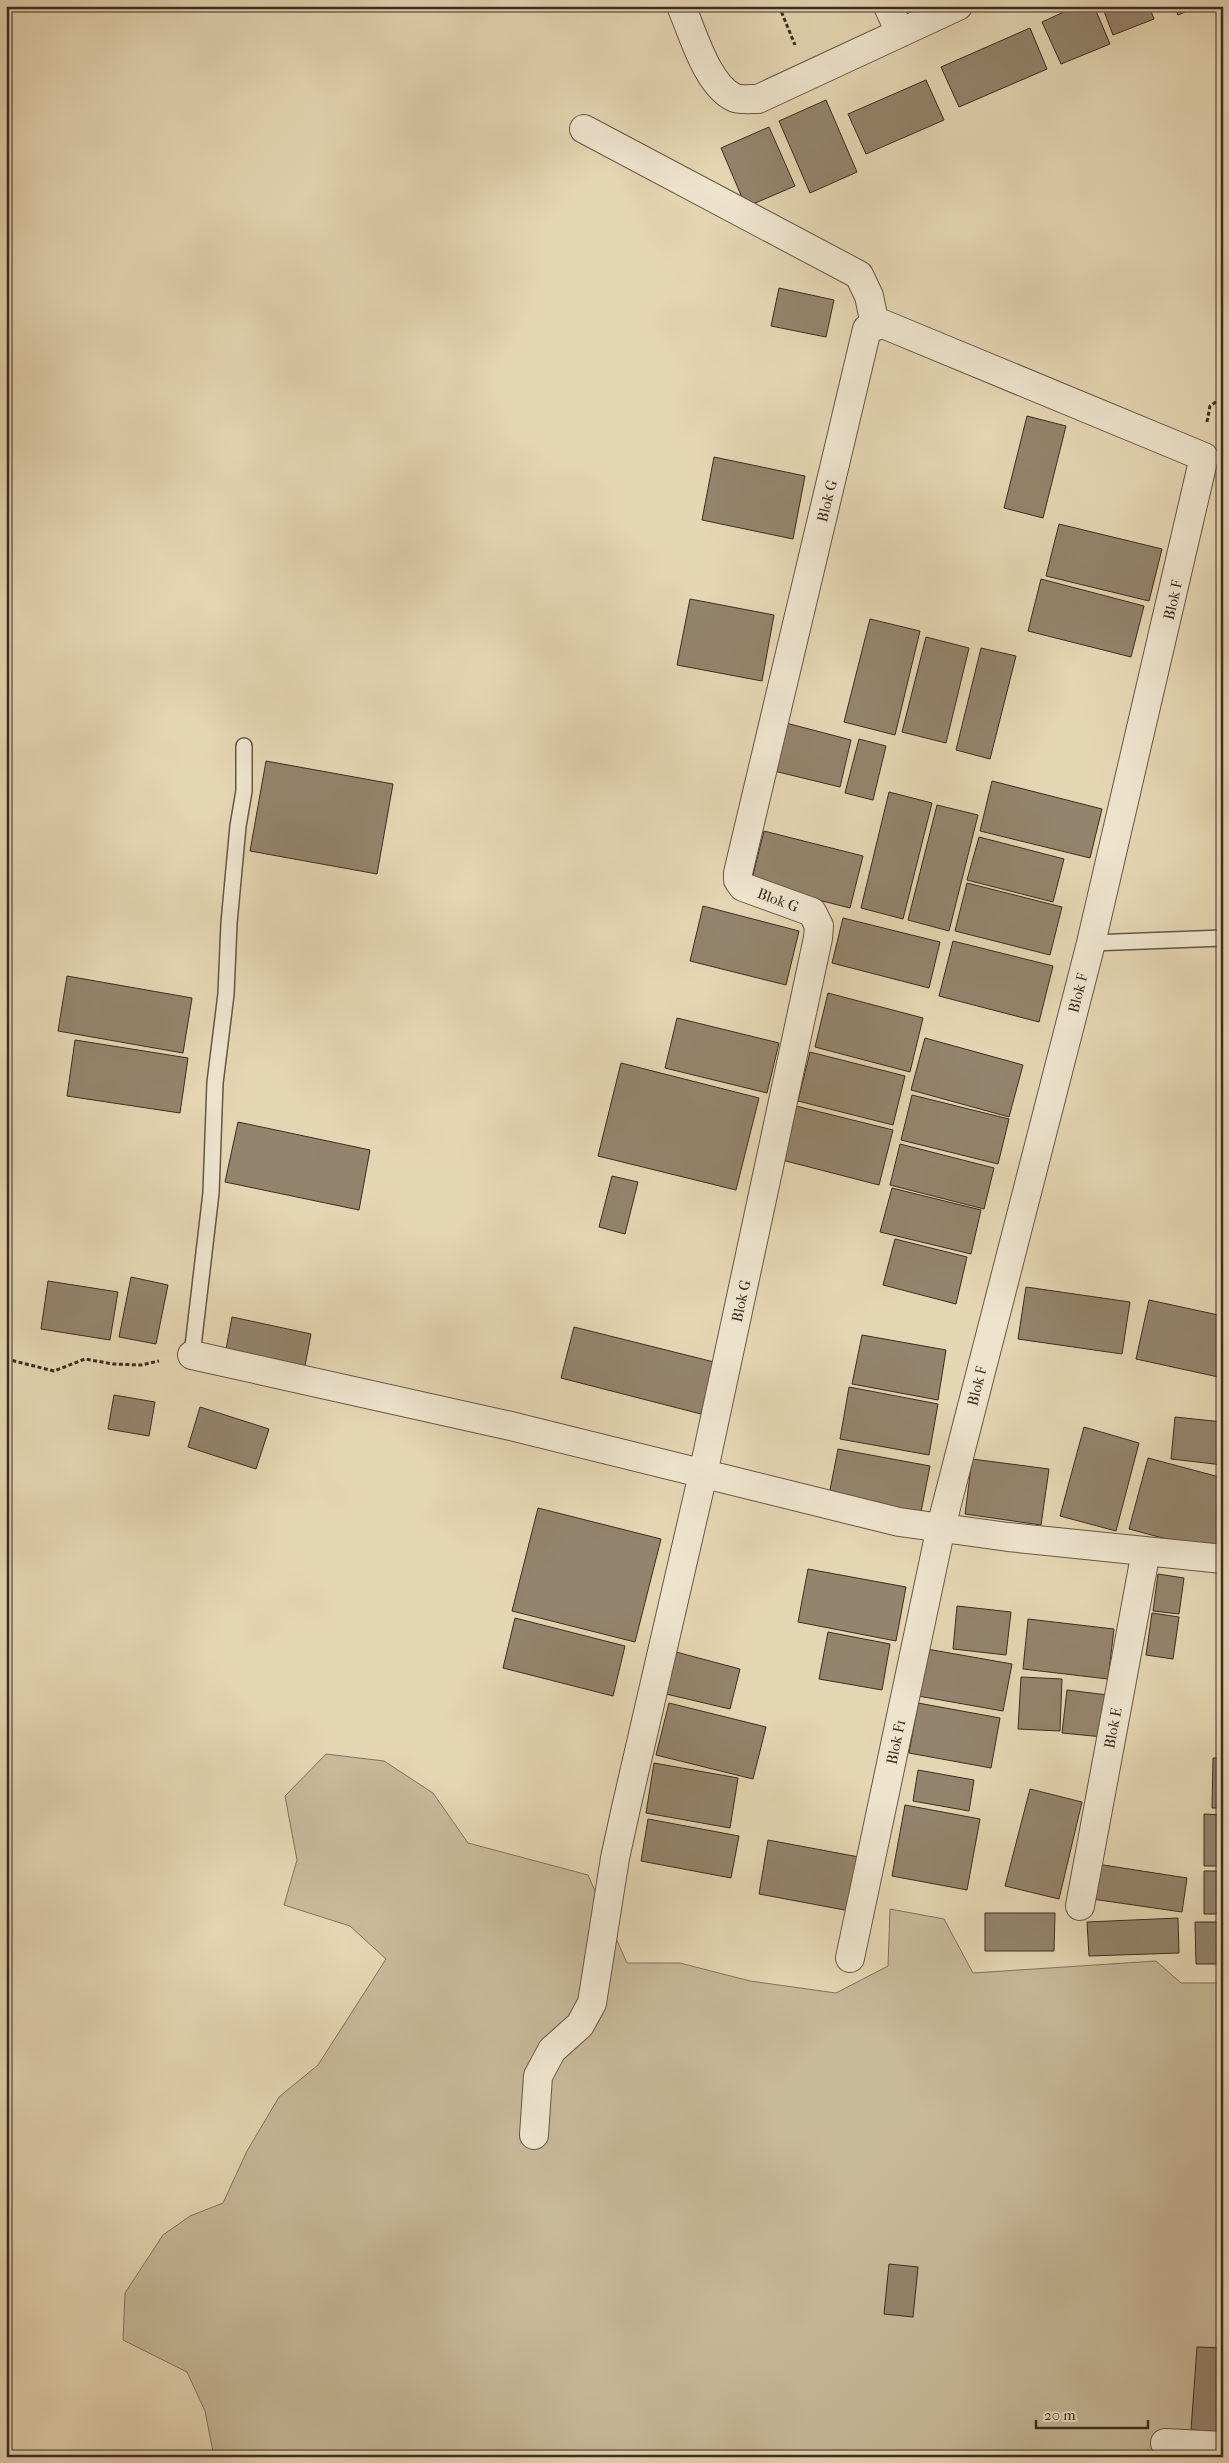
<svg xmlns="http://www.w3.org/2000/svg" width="1229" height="2463" viewBox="0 0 1229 2463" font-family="'IM FELL French Canon',serif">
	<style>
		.green { fill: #c8b99a; stroke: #82725e }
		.building { fill: #94846d; stroke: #3c2c21 }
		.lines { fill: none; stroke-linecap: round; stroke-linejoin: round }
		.lane-casing { stroke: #665646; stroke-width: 18 }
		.street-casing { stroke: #665646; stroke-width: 30 }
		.path { stroke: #3c2c21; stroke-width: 3; stroke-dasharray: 4 2.5; stroke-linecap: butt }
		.lane { stroke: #eee4ce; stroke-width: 15 }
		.street { stroke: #eee4ce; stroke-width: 28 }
		.labels { text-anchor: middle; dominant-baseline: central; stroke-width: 4.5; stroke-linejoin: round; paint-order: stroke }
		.street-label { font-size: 15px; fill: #3c2c21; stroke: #eee4ce }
	</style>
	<rect width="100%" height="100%" fill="#e5d6b3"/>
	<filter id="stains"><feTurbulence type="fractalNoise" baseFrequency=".004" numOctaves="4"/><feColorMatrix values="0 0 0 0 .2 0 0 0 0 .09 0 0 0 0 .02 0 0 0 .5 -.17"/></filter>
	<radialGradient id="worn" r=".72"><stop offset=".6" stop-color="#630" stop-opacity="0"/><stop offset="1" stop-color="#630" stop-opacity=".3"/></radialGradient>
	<path class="green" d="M326,1754l58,7 49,32 35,50 120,32 39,88h53l70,18 86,12 52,-27 2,-57 54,10 29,54 183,-12 25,22h42v474h-1009l-9,-46 -18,-39 -64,-32 2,-47 38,-58 27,-19 33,-13 24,-52 32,-54 39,-32 68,-106 -36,-33 -66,-21 13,-45 -12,-64z"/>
	<path class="building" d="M1077,6h17l16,38 -49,20 -19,-42z
		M1102,6h47l5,13 -41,16z
		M1174,6h25l-21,9z
		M1030,28l17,41 -88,38 -18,-40z
		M926,80l18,40 -78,34 -18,-40z
		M826,100l31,72 -47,21 -31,-72z
		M769,127l26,59 -49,21 -25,-59z
		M779,288l55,12 -8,37 -55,-11z
		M1027,416l39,10 -23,92 -39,-10z
		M714,457l91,19 -12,63 -91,-19z
		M1059,524l103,25 -13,52 -103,-25z
		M1041,579l103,27 -13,51 -103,-26z
		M690,599l84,16 -12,66 -85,-16z
		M870,619l50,12 -25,104 -51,-13z
		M926,637l43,11 -23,95 -44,-11z
		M981,648l35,8 -26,103 -34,-9z
		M786,723l65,17 -11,47 -66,-16z
		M859,739l27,7 -13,54 -28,-7z
		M266,761l127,23 -16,90 -127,-23z
		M992,781l110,28 -12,49 -110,-27z
		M889,792l43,11 -29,116 -42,-11z
		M937,805l41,10 -29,116 -41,-11z
		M764,831l99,25 -13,52 -99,-25z
		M979,837l85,22 -11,43 -86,-22z
		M967,883l95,24 -12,48 -95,-24z
		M703,906l96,25 -13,54 -96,-24z
		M843,918l97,24 -11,46 -97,-25z
		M953,941l100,25 -14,56 -100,-26z
		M67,976l125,22 -9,55 -125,-22z
		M828,993l95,25 -13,54 -95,-25z
		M677,1018l102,25 -12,50 -102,-25z
		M925,1038l98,27 -14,52 -98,-27z
		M75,1040l113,18 -8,55 -113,-17z
		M810,1052l95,24 -12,49 -95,-24z
		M621,1063l138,35 -23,92 -138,-34z
		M912,1095l97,24 -11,45 -97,-24z
		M796,1106l97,24 -14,55 -97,-25z
		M238,1122l132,28 -11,60 -134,-28z
		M900,1144l94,24 -10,41 -94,-24z
		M612,1176l26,6 -13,52 -26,-7z
		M892,1188l89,22 -10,44 -91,-22z
		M895,1239l72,18 -11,47 -73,-19z
		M131,1277l37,8 -12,59 -37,-7z
		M48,1281l70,11 -8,48 -69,-11z
		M1026,1287l104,15 -8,52 -104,-15z
		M1149,1300l74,16v62l-87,-19z
		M232,1317l79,17 -7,37 -79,-16z
		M574,1327l140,35 -13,52 -140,-36z
		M862,1335l84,15 -8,50 -86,-16z
		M849,1387l89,17 -9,51 -89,-16z
		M114,1395l41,7 -6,34 -41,-7z
		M200,1407l69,22 -13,40 -68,-22z
		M1175,1417l48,5v43l-52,-6z
		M1084,1427l55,16 -23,88 -56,-15z
		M838,1449l92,17 -10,51 -92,-17z
		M1148,1458l75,20v76l-94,-25z
		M972,1459l77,10 -8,56 -76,-11z
		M538,1508l123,31 -26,103 -123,-31z
		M808,1569l98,18 -10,54 -98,-19z
		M1158,1574l26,4 -5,36 -26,-3z
		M957,1606l54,6 -5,43 -53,-6z
		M1152,1613l27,4 -6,42 -27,-4z
		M515,1618l110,28 -12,50 -110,-28z
		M1028,1619l86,10 -6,50 -85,-10z
		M828,1632l62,12 -8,46 -63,-11z
		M927,1649l85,15 -9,47 -85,-15z
		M676,1652l64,17 -10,40 -64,-15z
		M1021,1677l41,2 -2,52 -42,-2z
		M1067,1690l41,5 -5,42 -41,-4z
		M669,1703l97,24 -13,52 -97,-24z
		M918,1703l82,15 -9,50 -82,-15z
		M1213,1758h10v50h-11z
		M654,1763l84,15 -8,50 -84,-15z
		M918,1770l56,10 -5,31 -56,-10z
		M1030,1789l52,13 -23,97 -54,-13z
		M905,1805l75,14 -13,71 -75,-14z
		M1204,1814l19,1v51h-19z
		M648,1819l91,17 -8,42 -90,-17z
		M768,1840l91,17 -9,54 -91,-17z
		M1097,1864l90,14 -5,34 -90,-13z
		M1204,1871h19v43h-19z
		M985,1913h70l-1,38h-69z
		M1178,1918l1,35 -90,3 -2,-34z
		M1195,1922h28v42h-27z
		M889,2264l29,3 -5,50 -29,-3z
		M1197,2347l26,1v84l-32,-2z"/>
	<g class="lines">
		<defs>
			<path id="lane" d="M1091,943l132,-5
				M192,1355l19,-162 4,-110 11,-89 3,-71 9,-97 6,-35v-45"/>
			<path id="street" d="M681,6c12,27 26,80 54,92 6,2 16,1 23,1l200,-93
				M888,6l12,27
				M584,129l275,146 10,21 6,29
				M192,1355l319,71 388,96 109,15 215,22
				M1080,1906l66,-355
				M534,2135l4,-59 14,-26 28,-25 12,-22 23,-145 11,-50 77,-334 115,-536 1,-12 -7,-14 -69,-25 -5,-7v-7l129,-544 16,-5 321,133 -113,486 -150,584 -91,431
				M1165,2443l58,3"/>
		</defs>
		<use href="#lane" class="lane-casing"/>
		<use href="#street" class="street-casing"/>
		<path class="path" d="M779,6l16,39
			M1207,422l3,-16 13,-9
			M6,1359l48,12 31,-12 28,5 28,1 18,-4"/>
		<use href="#lane" class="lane"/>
		<use href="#street" class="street"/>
	</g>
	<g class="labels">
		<g class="street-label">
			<text transform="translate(827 501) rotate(-76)">Blok G</text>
			<text transform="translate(1173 600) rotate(-77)">Blok F</text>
			<text transform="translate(778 900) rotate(20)">Blok G</text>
			<text transform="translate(1078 993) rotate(-76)">Blok F</text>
			<text transform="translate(741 1301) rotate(-78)">Blok G</text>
			<text transform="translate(977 1386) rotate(-76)">Blok F</text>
			<text transform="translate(1113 1728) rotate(-79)">Blok E</text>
			<text transform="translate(896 1742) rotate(-78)">Blok F1</text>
		</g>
	</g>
	<rect width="1229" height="2463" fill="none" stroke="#e5d6b3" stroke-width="25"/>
	<rect x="8" y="8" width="1214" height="2448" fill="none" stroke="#3c2c21" stroke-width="2.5"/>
	<rect x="12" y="12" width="1204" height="2438" fill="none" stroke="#3c2c21"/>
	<path d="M1036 2420v8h112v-8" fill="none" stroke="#3c2c21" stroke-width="2.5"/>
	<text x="1044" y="2420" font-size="15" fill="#3c2c21" stroke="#eee4ce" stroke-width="4" paint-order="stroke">20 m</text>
	<rect width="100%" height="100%" filter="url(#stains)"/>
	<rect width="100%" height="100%" fill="url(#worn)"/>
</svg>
